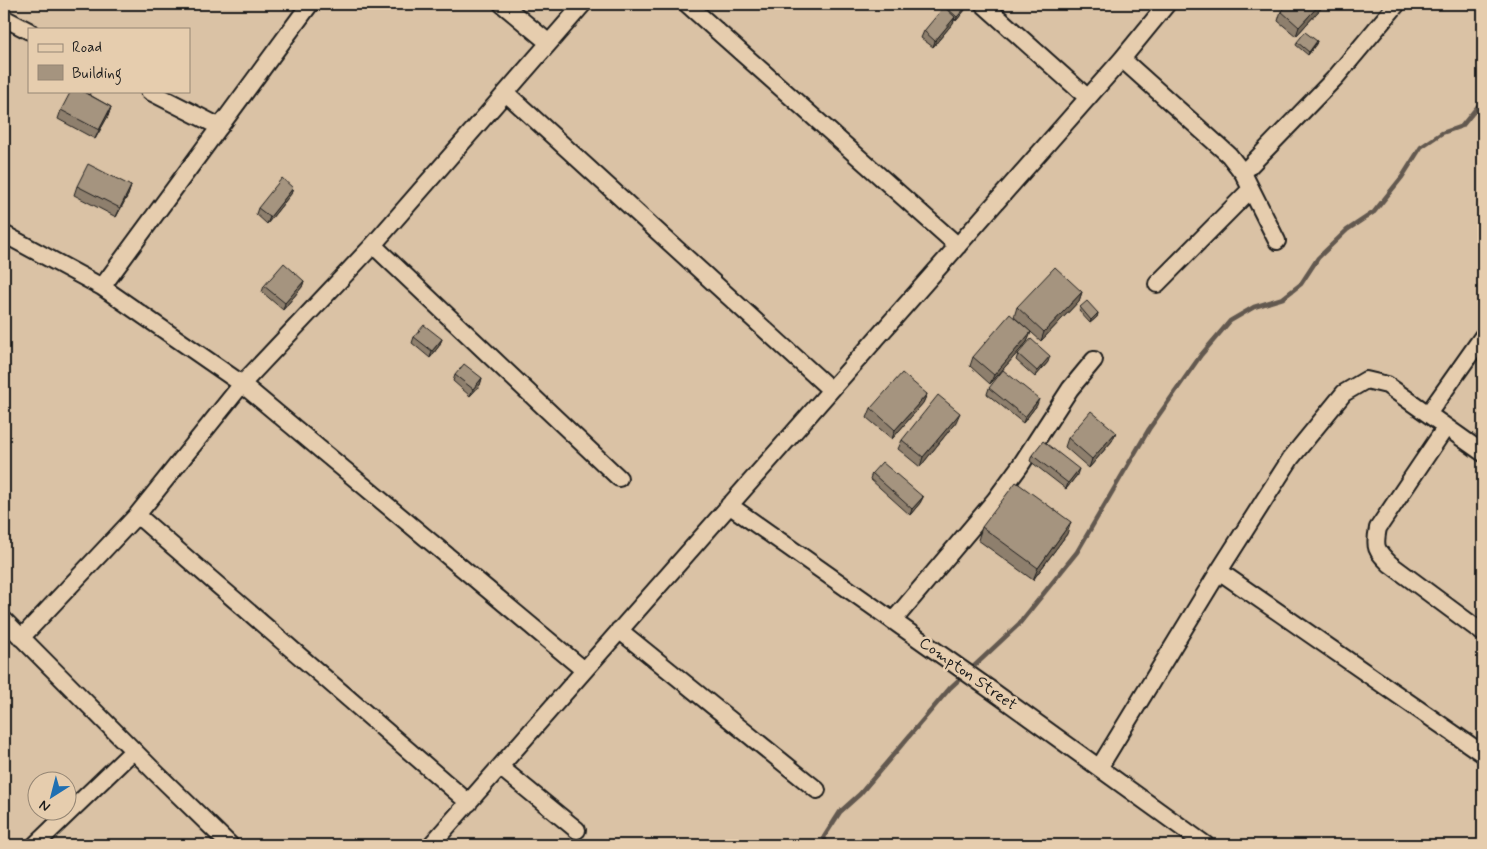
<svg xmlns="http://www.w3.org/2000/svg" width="1487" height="849" viewBox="0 0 1487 849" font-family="Mynerve,sans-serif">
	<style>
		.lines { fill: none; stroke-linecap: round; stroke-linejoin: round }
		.stream { stroke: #62594f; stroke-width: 4.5 }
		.minor-casing { stroke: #1c1c1c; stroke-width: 20 }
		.minor { stroke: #e6cdae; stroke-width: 16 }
		.wall { fill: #8e7f6d; stroke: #1c1c1c }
		.shaded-wall { fill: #746859; stroke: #1c1c1c }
		.building { fill: #a5947f; stroke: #1c1c1c }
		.labels { text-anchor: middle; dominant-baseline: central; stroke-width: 5; stroke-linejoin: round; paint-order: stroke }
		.street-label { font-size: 16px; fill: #1c1c1c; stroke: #e6cdae }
	</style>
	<rect width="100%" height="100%" fill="#dac2a5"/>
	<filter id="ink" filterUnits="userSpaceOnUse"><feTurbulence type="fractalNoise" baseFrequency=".02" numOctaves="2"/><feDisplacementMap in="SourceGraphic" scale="10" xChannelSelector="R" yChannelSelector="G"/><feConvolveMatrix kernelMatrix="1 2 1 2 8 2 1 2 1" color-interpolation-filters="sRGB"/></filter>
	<g filter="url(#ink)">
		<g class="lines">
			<path class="stream" d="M970,670l49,-46 58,-72 72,-123 52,-74 29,-34 24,-14 29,-9 18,-14 17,-26 29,-28 27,-18 28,-35 19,-30 21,-14 20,-7 21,-26
				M827,845l-3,-8 16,-25 20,-18 90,-106 14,-13"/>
			<defs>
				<path id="minor" d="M502,4l47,39
					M687,4l271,242
					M983,4l105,94
					M4,18l25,13
					M1122,59l107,96 14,18 34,68
					M149,91l71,36
					M506,93l325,297
					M1243,173l92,-95 62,-74
					M4,234l98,53 140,97 342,286
					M373,245l246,233
					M1157,284l94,-95
					M102,287l208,-283
					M1428,414l55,-78
					M1446,427l-68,101c-4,20 -2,22 12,36l93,69
					M729,505l262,185 215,155
					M137,515l332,288
					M1219,571l264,183
					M4,620l151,152 75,73
					M893,621l102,-121 25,-34 50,-77 24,-29
					M619,630l198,160
					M21,638l116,-123 105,-131 131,-139 210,-241
					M500,767l77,63
					M1099,768l120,-197 72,-113 53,-65 22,-13 21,5 96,68
					M35,845l98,-94
					M431,845l691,-786 45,-55"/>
			</defs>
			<use href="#minor" class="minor-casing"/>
			<use href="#minor" class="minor"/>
		</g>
		<path class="wall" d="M1288,4h37l-29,32 -18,-15 3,-10z
			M947,8l18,2 -9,11 -1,-2 -2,4 -20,24 -12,-9 3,-7z
			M1317,41l-1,3 -8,11 -12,-10 1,-3z
			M90,95l21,12 -3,9 -13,23 -37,-20 3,-9z
			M77,186h54l-3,9 -12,22 -42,-22z
			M293,188l-2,6 -24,30 -11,-10 2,-6z
			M304,281l-2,6 -19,23 -21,-18 2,-6z
			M1082,292l-3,9 -38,40 -27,-24 3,-10z
			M1080,307l18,6 -1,4 -7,6 -11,-12z
			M1031,332l-4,10 -37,42 -20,-18 3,-9z
			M414,337l28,2 -3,7 -9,12 -18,-15z
			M1018,354l30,8 -13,15 -19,-17z
			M455,375l27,3 -2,7 -10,11 -17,-15z
			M989,388l48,17 -14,18 -36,-29z
			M927,394l-4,9 -31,36 -25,-21 4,-10z
			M956,422l-36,45 -22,-18 4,-9z
			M1116,432l-4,9 -23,27 -24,-21 3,-9z
			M1032,455l45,20 -11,14 -36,-28z
			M872,473l51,24 -3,6 -10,12 -40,-36z
			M982,527l85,7 -34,46 -55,-40z"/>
		<path class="shaded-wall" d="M1320,4h5l-29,32 3,-9z
			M966,7l-1,3 -9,11 1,-4z
			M955,17l-2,6 -20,24 2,-6z
			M1317,41l-1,3 -8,11 1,-3z
			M111,107l-3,9 -13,23 4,-9z
			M131,186l-3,9 -12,22 4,-9z
			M293,188l-2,6 -24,30 3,-7z
			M304,281l-2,6 -19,23 2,-7z
			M1082,292l-3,9 -38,40 3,-9z
			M1098,313l-1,4 -7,6 1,-3z
			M1031,332l-4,10 -37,42 4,-9z
			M442,339l-3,7 -9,12 2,-7z
			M1050,356l-2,6 -13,15 2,-6z
			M482,378l-2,7 -10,11 3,-7z
			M927,394l-4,9 -31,36 3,-9z
			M1039,399l-2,6 -14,18 2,-6z
			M960,413l-4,9 -36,45 3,-10z
			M1116,432l-4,9 -23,27 3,-9z
			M1079,469l-2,6 -11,14 2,-6z
			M923,497l-3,6 -10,12 2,-6z
			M1071,522l-4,12 -34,46 5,-12z"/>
		<path class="building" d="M951,4h11l4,3 -9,10 -10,-9z
			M1288,4h32l-21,23 -18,-16z
			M944,7l11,10 -20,24 -11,-10z
			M1305,32l12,9 -8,11 -12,-10z
			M71,91h11l29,16 -12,23 -38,-20z
			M82,91h9l-2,4z
			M88,164l43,22 -11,22 -43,-22z
			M282,178l11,10 -23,29 -12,-9z
			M284,263l20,18 -19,22 -21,-17z
			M1055,267l27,25 -38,40 -27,-25z
			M1087,301l11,12 -7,7 -11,-13z
			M1010,314l21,18 -37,43 -21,-18z
			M424,325l18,14 -10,12 -18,-14z
			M1031,339l19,17 -13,15 -19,-17z
			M464,364l18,14 -9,11 -18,-14z
			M1003,370l36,29 -14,18 -36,-29z
			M902,373l25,21 -32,36 -24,-22z
			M938,395l22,18 -37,44 -21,-17z
			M1091,411l25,21 -24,27 -24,-21z
			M1043,441l36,28 -11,14 -36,-28z
			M882,462l41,35 -11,12 -40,-36z
			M1016,482l55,40 -33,46 -56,-41z"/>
	</g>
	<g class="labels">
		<g class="street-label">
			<text transform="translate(968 674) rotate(35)">Compton Street</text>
		</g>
	</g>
	<rect width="1487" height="849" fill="none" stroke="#e6cdae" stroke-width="20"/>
	<rect x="10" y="10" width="1467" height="829" fill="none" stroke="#1c1c1c" stroke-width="2" filter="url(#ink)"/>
	<rect x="28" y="28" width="162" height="65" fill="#e6cdae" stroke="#958674"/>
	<rect x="38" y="44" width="25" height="8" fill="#e6cdae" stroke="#958674"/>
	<text x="72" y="52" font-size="15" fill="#1c1c1c">Road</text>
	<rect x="38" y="65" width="25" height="15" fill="#a5947f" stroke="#958674"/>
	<text x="72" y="78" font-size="15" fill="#1c1c1c">Building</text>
	<g transform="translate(52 796) rotate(216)"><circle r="24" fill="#e6cdae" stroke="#958674"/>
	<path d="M0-4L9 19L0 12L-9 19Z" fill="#1f6fb2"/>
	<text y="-8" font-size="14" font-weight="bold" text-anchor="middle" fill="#1c1c1c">N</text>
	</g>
</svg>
